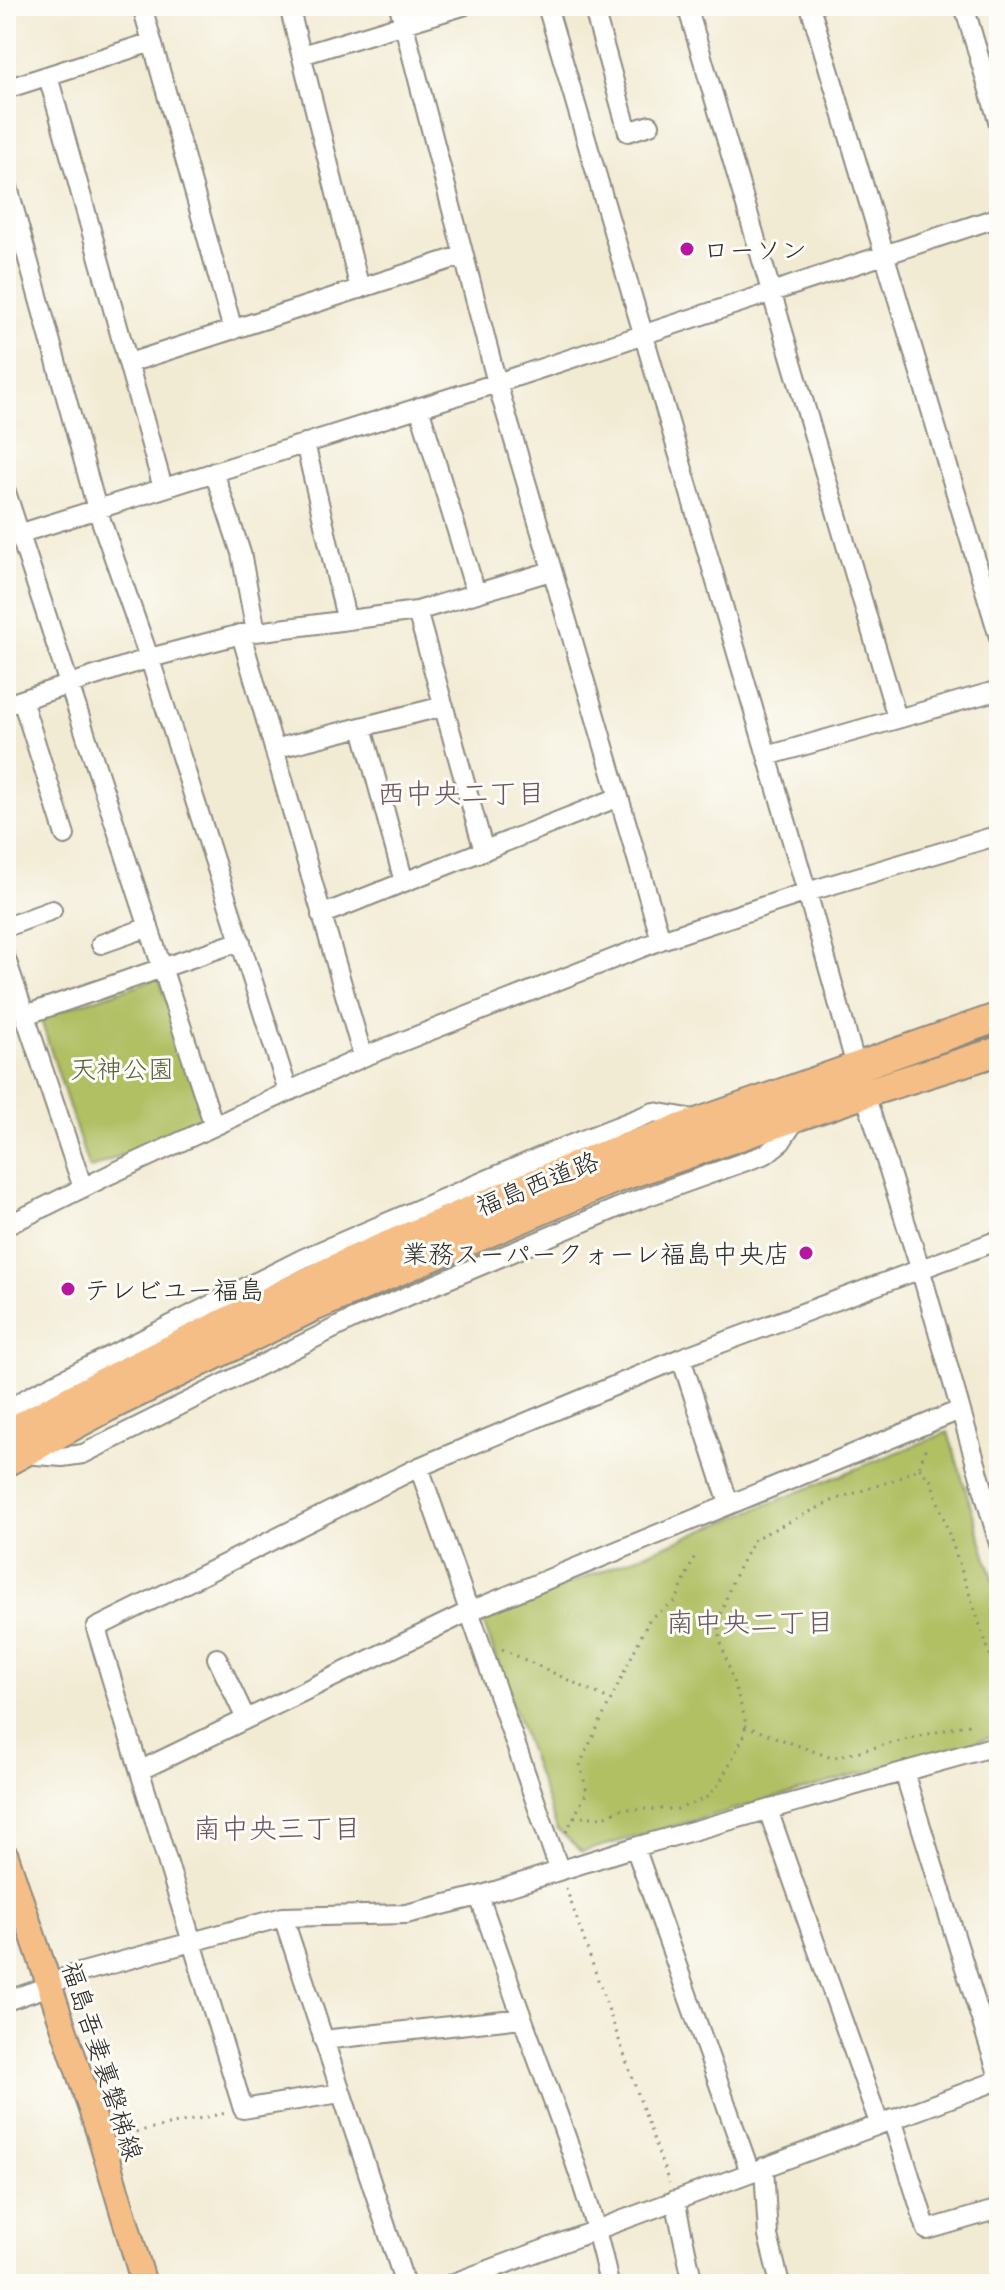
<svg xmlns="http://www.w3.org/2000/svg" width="1005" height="2290" viewBox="0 0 1005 2290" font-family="'Patrick Hand','Klee One',sans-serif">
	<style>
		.green { fill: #b0c063; stroke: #6e7647; stroke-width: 2 }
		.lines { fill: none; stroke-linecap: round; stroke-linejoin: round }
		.minor-casing { stroke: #8e8b80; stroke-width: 22 }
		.major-casing { stroke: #8e8b80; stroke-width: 28 }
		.highway-casing { stroke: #8e8b80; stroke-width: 32 }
		.path { stroke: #8e8b80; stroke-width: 3; stroke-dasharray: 2 6; stroke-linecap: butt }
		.minor { stroke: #fff; stroke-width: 18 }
		.major { stroke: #f6be87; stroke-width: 24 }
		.highway { stroke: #f6be87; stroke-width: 28 }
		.poi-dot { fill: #b5179e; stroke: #fdfcf7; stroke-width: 3 }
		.labels { text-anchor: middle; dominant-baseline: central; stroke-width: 6; stroke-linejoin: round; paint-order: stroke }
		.poi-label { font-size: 26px; fill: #2b2b2b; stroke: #fdfcf7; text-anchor: start }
		.park-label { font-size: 26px; fill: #5a5f3f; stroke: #fdfcf7 }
		.street-label { font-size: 26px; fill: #2b2b2b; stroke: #fdfcf7 }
		.neighbourhood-label { font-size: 28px; fill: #6a5560; stroke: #fdfcf7 }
	</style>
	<rect width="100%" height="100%" fill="#fdfcf7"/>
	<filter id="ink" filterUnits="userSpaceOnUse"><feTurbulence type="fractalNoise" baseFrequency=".0125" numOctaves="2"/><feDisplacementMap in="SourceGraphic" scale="16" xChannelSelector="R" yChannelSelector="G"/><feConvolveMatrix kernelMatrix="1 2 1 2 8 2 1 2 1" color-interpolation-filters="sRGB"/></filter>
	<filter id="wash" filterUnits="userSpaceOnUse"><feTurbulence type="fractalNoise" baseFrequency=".006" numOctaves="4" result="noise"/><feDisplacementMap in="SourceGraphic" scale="32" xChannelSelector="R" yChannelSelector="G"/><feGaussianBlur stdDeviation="1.8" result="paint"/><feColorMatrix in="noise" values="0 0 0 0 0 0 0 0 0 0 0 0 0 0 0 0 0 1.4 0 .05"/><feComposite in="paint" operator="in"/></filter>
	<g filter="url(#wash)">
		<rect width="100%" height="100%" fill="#f2ebd4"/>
		<path class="green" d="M159,978l46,141 -116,50 -49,-152z
			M948,1432l51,166v137l-417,117 -25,-23 -75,-210z"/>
	</g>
	<g filter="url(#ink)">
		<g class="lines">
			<defs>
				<path id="minor" d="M142,6l91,324
					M289,6l71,283
					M399,6l98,377 164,557
					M547,6l260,886 49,174 64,202 79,276
					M593,6l35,126 22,-7
					M687,6l210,712
					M810,6l189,631
					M964,6l35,118
					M302,55l161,-49
					M48,76l115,412
					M6,89l146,-47
					M6,180l91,329 56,160 135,422
					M129,363l335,-108
					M419,407l57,186
					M305,443l41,175
					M214,472l27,81 15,79
					M6,492l208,634
					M6,538l491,-155 502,-166
					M241,634l122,423
					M22,700l43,135
					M6,705l144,-47 91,-24 176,-23
					M362,727l42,155
					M274,749l170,-43
					M767,756l232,-66
					M484,851l-67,-240 134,-40
					M321,915l298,-118
					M6,927l46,-17
					M101,944l48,-17
					M6,959l77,229
					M25,1015l216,-74
					M6,1226l105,-52 252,-117 298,-117 146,-48 192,-57
					M681,1358l48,146
					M6,1411l26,-16 272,-137 243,-104 107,-42 46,8
					M23,1454l39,3 21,-3 270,-135 276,-116 137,-49 15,-12 17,-26
					M419,1467l140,402
					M217,1658l29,61
					M141,1770l327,-158 492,-202
					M904,1772l95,305
					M768,1810l111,313
					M479,1896c14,40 28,81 43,121 32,89 68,174 87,267
					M283,1917l122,367
					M6,2001l44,-15 18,-10 215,-59 123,-3 73,-18 156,-49
					M323,2040l199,-22
					M340,2093l-97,16 -147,-481 323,-161 262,-109 318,-118
					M892,2119l35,111 72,-21
					M764,2167l4,69 12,48
					M750,2172l-115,-325 364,-102
					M675,2200l18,84
					M451,2284l548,-204"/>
				<path id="major" d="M6,1856l95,283 43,145"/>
				<path id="highway" d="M6,1434l98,-52 245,-120 239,-101 411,-144
					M6,1462l102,-55 203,-99 303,-129 252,-86 133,-42"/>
			</defs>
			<use href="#minor" class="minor-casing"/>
			<use href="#major" class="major-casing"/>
			<use href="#highway" class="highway-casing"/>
			<path class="path" d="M919,1468l12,13 65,191
				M502,1649l109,51
				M745,1726l87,32 141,-35
				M574,1817h30l17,-8h57l28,-11 13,-14 26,-50v-16l-24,-75 -3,-21 15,-43 21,-40 80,-39 63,-21 22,-11 8,-24
				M566,1832l21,-40 -7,-28 70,-146 26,-17 20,-48
				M566,1888l103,295
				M120,2135l106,-22"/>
			<use href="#minor" class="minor"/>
			<use href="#major" class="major"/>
			<use href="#highway" class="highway"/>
		</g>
	</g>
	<g class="poi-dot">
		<circle cx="687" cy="249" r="8"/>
		<circle cx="806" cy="1253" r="8"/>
		<circle cx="68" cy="1289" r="8"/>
	</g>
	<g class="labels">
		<g class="poi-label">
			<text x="703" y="249">ローソン</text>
			<text x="790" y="1253" text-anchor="end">業務スーパークォーレ福島中央店</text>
			<text x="84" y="1289">テレビユー福島</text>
		</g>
		<g class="park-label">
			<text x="122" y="1068">天神公園</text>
		</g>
		<g class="street-label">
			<text transform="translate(537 1183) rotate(-22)">福島西道路</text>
			<text transform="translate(103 2061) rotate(72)">福島吾妻裏磐梯線</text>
		</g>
		<g class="neighbourhood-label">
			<text x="461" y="793">西中央二丁目</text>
			<text x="750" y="1622">南中央二丁目</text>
			<text x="277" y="1828">南中央三丁目</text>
		</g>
	</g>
	<rect width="1005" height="2290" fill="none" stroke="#fdfcf7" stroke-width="32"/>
</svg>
